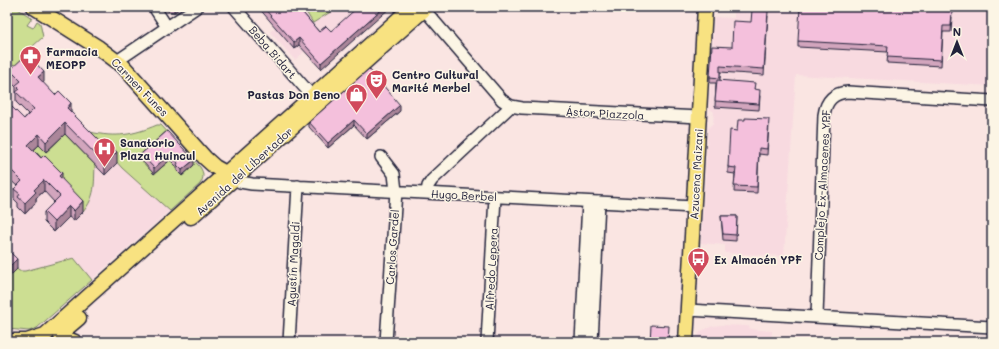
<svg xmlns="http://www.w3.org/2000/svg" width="999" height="349" viewBox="0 0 999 349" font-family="Mali,sans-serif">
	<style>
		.built { fill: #f8dae0 }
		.green { fill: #ccde92; stroke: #778066 }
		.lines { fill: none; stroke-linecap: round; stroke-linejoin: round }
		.minor-casing { stroke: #22223b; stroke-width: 14 }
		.major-casing { stroke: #22223b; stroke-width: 17 }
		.minor { stroke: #fcf5e5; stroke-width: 11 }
		.major { stroke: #f8e281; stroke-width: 14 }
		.wall { fill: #d2a5bd; stroke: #22223b }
		.shaded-wall { fill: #ab869a; stroke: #22223b }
		.building { fill: #f4c0dc; stroke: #22223b }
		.labels { text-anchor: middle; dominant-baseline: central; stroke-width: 3; stroke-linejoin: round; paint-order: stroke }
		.poi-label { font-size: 11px; font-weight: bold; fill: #22223b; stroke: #fcf5e5; text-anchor: start }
		.street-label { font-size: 11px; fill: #22223b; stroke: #fcf5e5 }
	</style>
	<rect width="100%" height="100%" fill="#fae5e2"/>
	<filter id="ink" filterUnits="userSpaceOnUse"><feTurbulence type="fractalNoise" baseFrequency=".025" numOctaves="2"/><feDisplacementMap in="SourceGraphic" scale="8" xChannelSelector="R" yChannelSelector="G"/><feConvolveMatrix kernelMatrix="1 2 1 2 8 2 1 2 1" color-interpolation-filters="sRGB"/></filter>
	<g filter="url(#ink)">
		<path class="built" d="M7,7h8l17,11 -5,7 5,3 5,-7 3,2 3,14 -10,9 -1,5 -16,15 22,22 52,44 19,3h16l16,-4 16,-6h4l11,17 28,25 3,7v6l-3,4 -161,142 -5,4 -5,1 -22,-2z
			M258,7h133l-70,62 -16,-18 -10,9 -25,-28 5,-5z
			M753,7l47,2 1,-2h191v79l-196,-11 -12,181 -59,-3v-8l-24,-2 7,-115 5,-5 1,-11 -5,-4 5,-91 20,1v-6l19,1z
			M722,325l26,1 3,3 21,2 -1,11h-75l1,-4 4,-7 12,-5z"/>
		<path class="green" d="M7,7h8l17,11 -5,7 6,3 4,-7 3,2 3,14 -10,9 -1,5 -16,15 -2,-2 -7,6z
			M303,7h27l2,4 -19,12z
			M157,125h4l39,42c4,6 4,11 0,17l-30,27 -48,-43 -32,-36c26,6 43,3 67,-7z
			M58,127l37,38c-1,19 1,31 -12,47l-55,-57 11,-10 7,7 12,-11z
			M74,258l18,22 -55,48 -8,3 -22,-2v-55l3,2 7,-7 2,2h6z"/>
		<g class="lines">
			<defs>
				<path id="minor" d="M154,7l13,20
					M234,7l78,89
					M422,7l80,93 9,6 11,2 177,9
					M117,61l80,-54
					M381,157l13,17 2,17 -10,151
					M235,179l5,3 12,2 442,23
					M427,193l1,-7 4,-6 79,-74
					M688,310l304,17
					M817,317l7,-202c2,-14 9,-22 24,-23l144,9
					M289,342l9,-156
					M487,342l8,-145
					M581,342l7,-140
					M592,342l7,-140"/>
				<path id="major" d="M34,7l65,41 24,18 82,92 10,9 18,10
					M191,217l236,-210
					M61,336l5,-7 13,-11
					M62,337l13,5
					M7,341h20l18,-6
					M42,342l3,-7 367,-328
					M686,342l19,-335"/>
			</defs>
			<use href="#minor" class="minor-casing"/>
			<use href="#major" class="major-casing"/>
			<use href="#minor" class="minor"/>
			<use href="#major" class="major"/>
		</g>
		<path class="wall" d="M166,7h16l-8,5 -6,-1z
			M258,7h40l21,25 7,-6 -5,43 -22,-24 -5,4z
			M768,16l-4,59 -44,-3v9l35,8 5,7 -1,14 -44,-3 1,-24h-6v-6l41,-55z
			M952,17l-1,15h-8l-2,34 -54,-3 1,-11 -90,-5v-6z
			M10,70l34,12 -1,1 74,80 -12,12 -40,-41 -19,18 -7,-7 -5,5 28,30 21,32 -9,9 -5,-4 -15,15 -10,-10v-10l10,-10 -10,-11 -8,7v4l-11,12 -7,-7v-4l-4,-4v-10l3,-3 -10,-9v-75l17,17 4,-5 -12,-12v-15l-6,-6z
			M400,111l-33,28 -13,-14 -26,23 -19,-21v-5z
			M769,125l-2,30 -8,-1 -2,39 -23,-1 1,-18 -7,-1v-6l9,-36z
			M167,131l27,34 -12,11 -5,-5v-4l-7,-7 -16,14 -13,-14v-6z
			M721,216h16l-1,25 -13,-1z
			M7,249l10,20 -7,7 -3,-2z"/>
		<path class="shaded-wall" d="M176,7h6l-8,5v-4z
			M384,7h7l-70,62v-6z
			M299,38v7l-5,4v-7z
			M44,72v10l-6,6v-11z
			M71,103v11l-4,-6z
			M400,105v6l-33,28v-5z
			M354,120v5l-26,23v-5z
			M65,123v11l-19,18v-10z
			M39,134v11l-11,10v-10z
			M117,152v11l-12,12v-11z
			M170,154v6l-16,14v-6z
			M194,160v5l-12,11v-6z
			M62,173v10l-3,-7z
			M44,180v11l-8,7v4l-11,12v-11l9,-13z
			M83,201v11l-9,9v-10z
			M69,206v11l-15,15v-10z
			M17,259v10l-7,7v-10z"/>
		<path class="building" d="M263,7h35l21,25 7,-6 5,5 27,-24h26l-63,56 -22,-25 -5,4z
			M800,7h71l81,4 -1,15h-8l-2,34 -54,-3 1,-11 -90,-5z
			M752,10l16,1 -4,58 -44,-3v12l-10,-1 2,-31 20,1 1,-26 18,1z
			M27,54l17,18 -6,5 17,18 4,-4 12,12 -4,5 37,37 3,-3 10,10 -12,12 -40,-41 -19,19 -7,-8 -11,11 13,13 3,-3 18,18 -3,3 24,25 -9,10 -5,-5 -15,16 -10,-10 16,-16 -16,-16 -10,10 2,2 -11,11 -7,-6 2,-3 -6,-5 8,-8 -15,-15v-20l1,-1 -1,-2v-41l17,17 10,-10 -18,-17 4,-3 -4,-4 5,-4 -11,-11z
			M369,69l31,36 -33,29 -13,-14 -26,23 -19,-21z
			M717,80l38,3 -1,6 6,1 -1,14 -44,-3z
			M745,118l24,1 -2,30 -8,-1 -2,39 -23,-1 2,-18 -8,-1 2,-37 7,1 1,-11h7z
			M167,131l27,29 -12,10 -5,-5 1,-2 -8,-9 -16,14 -13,-14z
			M721,216h16l-1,19 -13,-1z
			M7,249l10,10 -7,7 -3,-3z
			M651,325l18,1 -1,16h-18z
			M762,341h9v1h-9z"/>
	</g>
	<defs>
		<symbol id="pharmacy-pin" viewBox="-11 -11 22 30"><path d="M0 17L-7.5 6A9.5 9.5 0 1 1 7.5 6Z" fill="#d1495b" stroke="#fcf5e5"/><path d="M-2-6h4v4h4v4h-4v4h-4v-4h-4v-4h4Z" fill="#fff"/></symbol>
		<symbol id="theatre-pin" viewBox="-11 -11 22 30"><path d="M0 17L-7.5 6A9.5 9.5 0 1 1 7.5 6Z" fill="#d1495b" stroke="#fcf5e5"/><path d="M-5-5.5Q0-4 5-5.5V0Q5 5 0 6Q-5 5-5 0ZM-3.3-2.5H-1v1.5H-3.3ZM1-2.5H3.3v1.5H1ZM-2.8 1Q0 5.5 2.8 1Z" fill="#fff"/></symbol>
		<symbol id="shop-pin" viewBox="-11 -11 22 30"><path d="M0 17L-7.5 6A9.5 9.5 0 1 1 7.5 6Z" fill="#d1495b" stroke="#fcf5e5"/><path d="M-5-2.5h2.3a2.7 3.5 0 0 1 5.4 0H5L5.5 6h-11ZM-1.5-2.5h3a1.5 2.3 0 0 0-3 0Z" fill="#fff"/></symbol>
		<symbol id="hospital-pin" viewBox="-11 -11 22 30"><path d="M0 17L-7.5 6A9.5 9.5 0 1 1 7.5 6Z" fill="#d1495b" stroke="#fcf5e5"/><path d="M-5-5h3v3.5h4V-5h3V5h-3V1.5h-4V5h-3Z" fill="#fff"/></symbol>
		<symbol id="bus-pin" viewBox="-11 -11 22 30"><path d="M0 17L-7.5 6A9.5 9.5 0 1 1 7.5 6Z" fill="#d1495b" stroke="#fcf5e5"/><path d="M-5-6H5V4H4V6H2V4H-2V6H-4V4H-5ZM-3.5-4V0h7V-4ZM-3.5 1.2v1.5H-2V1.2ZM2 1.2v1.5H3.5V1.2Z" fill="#fff"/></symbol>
	</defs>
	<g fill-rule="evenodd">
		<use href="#pharmacy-pin" x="18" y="44" width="25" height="34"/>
		<use href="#theatre-pin" x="364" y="68" width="25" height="34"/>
		<use href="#shop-pin" x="344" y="82" width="25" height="34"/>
		<use href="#hospital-pin" x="92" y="136" width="25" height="34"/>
		<use href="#bus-pin" x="686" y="246" width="25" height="34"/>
	</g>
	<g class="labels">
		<g class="poi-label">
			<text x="46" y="51">Farmacia<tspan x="46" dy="13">MEOPP</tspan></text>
			<text x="392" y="74">Centro Cultural<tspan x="392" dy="13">Marité Merbel</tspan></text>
			<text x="340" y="94" text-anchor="end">Pastas Don Beno</text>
			<text x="120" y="142">Sanatorio<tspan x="120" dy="13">Plaza Huincul</tspan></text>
			<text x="714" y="259">Ex Almacén YPF</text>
		</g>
		<g class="street-label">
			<text transform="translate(273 52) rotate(49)">Beba Bidart</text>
			<text transform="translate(140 87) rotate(46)">Carmen Funes</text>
			<text transform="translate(605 113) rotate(3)">Ástor Piazzola</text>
			<text transform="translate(244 171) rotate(-42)">Avenida del Libertador</text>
			<text transform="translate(696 174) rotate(-87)">Azucena Maizani</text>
			<text transform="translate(822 185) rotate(-87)">Complejo Ex-Almacenes YPF</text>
			<text transform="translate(464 195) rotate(3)">Hugo Berbel</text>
			<text transform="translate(392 247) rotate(-86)">Carlos Gardel</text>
			<text transform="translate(293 264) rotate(-87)">Agustín Magaldi</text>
			<text transform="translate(491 269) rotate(-87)">Alfredo Lepera</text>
		</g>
	</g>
	<rect width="999" height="349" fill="none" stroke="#fcf5e5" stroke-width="24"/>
	<rect x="12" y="12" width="975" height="325" fill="none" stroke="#22223b" stroke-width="1.5" filter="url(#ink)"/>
	<g transform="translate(957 42)" stroke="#fcf5e5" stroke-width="3" paint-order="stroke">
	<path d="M0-3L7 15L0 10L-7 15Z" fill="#22223b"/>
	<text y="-6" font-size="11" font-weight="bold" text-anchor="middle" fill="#22223b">N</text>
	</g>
</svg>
